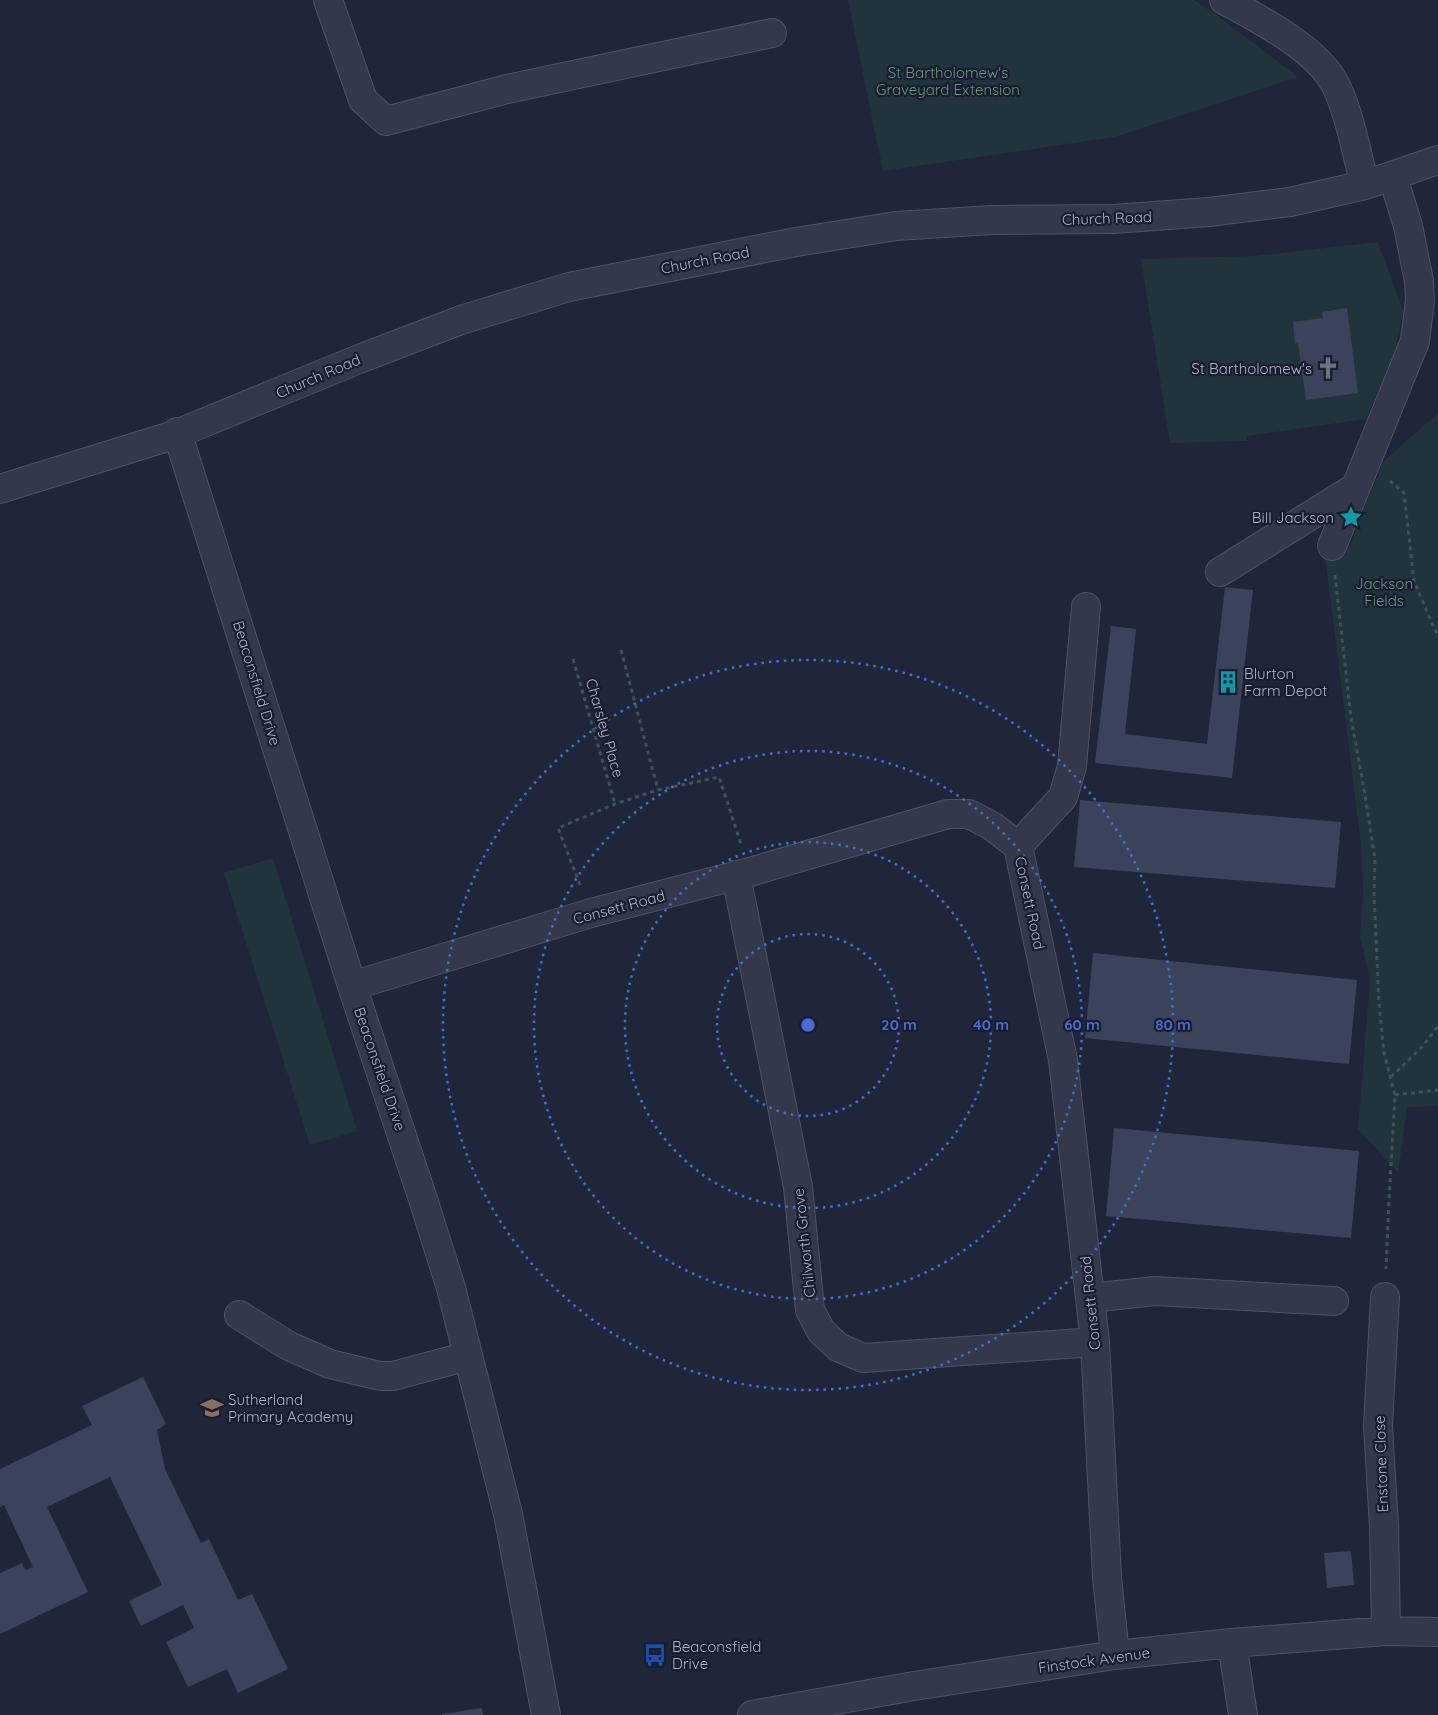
<svg xmlns="http://www.w3.org/2000/svg" width="1438" height="1715" viewBox="0 0 1438 1715" font-family="Quicksand,sans-serif">
	<style>
		.green { fill: #21343b }
		.building { fill: #3b435b }
		.lines { fill: none; stroke-linecap: round; stroke-linejoin: round }
		.minor-casing { stroke: #4d5365; stroke-width: 30 }
		.path { stroke: #3f5159; stroke-width: 3; stroke-dasharray: 4 4; stroke-linecap: butt }
		.minor { stroke: #33384a; stroke-width: 28 }
		.ring { fill: none; stroke: #486cd3; stroke-width: 2.5; stroke-dasharray: 2.5 5 }
		.labels { text-anchor: middle; dominant-baseline: central; stroke-width: 4.5; stroke-linejoin: round; paint-order: stroke }
		.park-label { font-size: 15px; fill: #639a79; stroke: #181e2f }
		.street-label { font-size: 15px; fill: #adb3c7; stroke: #181e2f }
		.poi-label { font-size: 15px; fill: #adb3c7; stroke: #181e2f; text-anchor: start }
		.centre { fill: #486cd3; stroke: #181e2f; stroke-width: 2.5 }
		.ring-label { font-size: 15px; text-anchor: middle; font-weight: bold; fill: #486cd3; stroke: #181e2f; stroke-width: 4.5; stroke-linejoin: round; paint-order: stroke }
	</style>
	<rect width="100%" height="100%" fill="#1f263a"/>
	<path class="green" d="M848,0h346l24,16 80,61 -183,60 -232,34z
		M1378,242l25,69 -9,44 -28,64 -119,17v5l-77,2 -29,-184 113,-3z
		M1438,413v693l-31,1 -9,66 -40,-44 12,-148 -10,-45 3,-44 -2,-47 -36,-289 7,-10 18,1 10,-29 24,-57z
		M273,858l84,273 -47,14 -86,-272z"/>
	<path class="building" d="M1347,308l11,85 -52,7 -8,-57 -3,1 -2,-22 30,-4 -1,-6z
		M1225,587l28,3 -21,188 -137,-15 16,-137 25,3 -11,105 82,10z
		M1080,800l261,22 -6,66 -261,-21z
		M1093,953l264,27 -8,84 -264,-26z
		M1114,1128l245,23 -8,87 -245,-22z
		M143,1377l23,47 -9,6 8,39 36,74 8,-4 29,61 14,-6 36,75 -50,24 -11,-24 -39,18 -22,-45 28,-14 -11,-23 -42,21 -12,-25 33,-16 -52,-108 -63,30 41,85 -88,42v-61l22,-10 3,7 8,-3 -29,-62 -4,2v-38l92,-44 -10,-19z
		M1351,1551l3,34 -27,3 -3,-35z
		M482,1708l1,7h-41v-1z"/>
	<g class="lines">
		<defs>
			<path id="minor" d="M328,0l35,100 23,21 121,-32 265,-56
				M1224,0c32,17 89,47 108,79 16,25 25,77 33,106
				M177,432l175,554 70,210 29,92 57,226 38,201
				M0,489l174,-54 185,-76 102,-39 108,-33 227,-45 100,-16 96,-6 121,-1 96,-7 81,-10 75,-17 73,-25
				M1332,546l83,-205 5,-41 -1,-19 -11,-55 -15,-49
				M1220,572l136,-85
				M1018,846l45,-49 9,-31 14,-159
				M736,875l62,312 12,123 11,21 17,16 25,11 232,-16
				M352,986l239,-73 159,-41 198,-58h21l23,12 26,20 45,214 32,282 12,235 8,78
				M1385,1297l-7,129 6,100 2,105
				M1090,1298l65,-7 179,10
				M239,1315l50,31 41,18 50,12h13l75,-20
				M1232,1643l11,72
				M752,1715l162,-29 201,-31 117,-12 154,-12 52,1"/>
		</defs>
		<use href="#minor" class="minor-casing"/>
		<path class="path" d="M1390,481l14,12 10,88 24,56
			M1335,575l16,143 13,71 11,70 -1,35 5,109 5,50 11,42 -6,104 -3,70
			M621,650l37,140
			M573,659l42,145
			M580,885l-22,-57 57,-24 43,-14 61,-13 22,67
			M1391,1077l31,-30 16,-21
			M1395,1095l43,-5"/>
		<use href="#minor" class="minor"/>
	</g>
	<g class="ring">
		<circle cx="808" cy="1025" r="91"/>
		<circle cx="808" cy="1025" r="183"/>
		<circle cx="808" cy="1025" r="274"/>
		<circle cx="808" cy="1025" r="365"/>
	</g>
	<defs>
		<symbol id="church-bare" viewBox="-9 -9 18 18"><path d="M-1.2-6h2.4v3.5h3.3v2.4h-3.3V6h-2.4V-.1h-3.3v-2.4h3.3Z" fill="#6b7280" stroke="#181e2f" stroke-width="2.5" paint-order="stroke"/></symbol>
		<symbol id="sight-bare" viewBox="-9 -9 18 18"><path d="M0-6L1.8-2.2L6-1.7L2.9 1.2L3.7 5.4L0 3.3L-3.7 5.4L-2.9 1.2L-6-1.7L-1.8-2.2Z" fill="#0f9aa8" stroke="#181e2f" stroke-width="2.5" paint-order="stroke"/></symbol>
		<symbol id="building-bare" viewBox="-9 -9 18 18"><path d="M-4-6H4V6H1V3H-1V6H-4ZM-2.5-4.3h1.7v1.8h-1.7ZM.8-4.3h1.7v1.8H.8ZM-2.5-1h1.7V.8h-1.7ZM.8-1h1.7V.8H.8Z" fill="#0f9aa8" stroke="#181e2f" stroke-width="2.5" paint-order="stroke"/></symbol>
		<symbol id="school-bare" viewBox="-9 -9 18 18"><path d="M0-5L7-2L0 1L-7-2ZM-4 1L0 2.5L4 1V4Q0 6-4 4Z" fill="#8d6e63" stroke="#181e2f" stroke-width="2.5" paint-order="stroke"/></symbol>
		<symbol id="bus-bare" viewBox="-9 -9 18 18"><path d="M-5-6H5V4H4V6H2V4H-2V6H-4V4H-5ZM-3.5-4V0h7V-4ZM-3.5 1.2v1.5H-2V1.2ZM2 1.2v1.5H3.5V1.2Z" fill="#1a4fb4" stroke="#181e2f" stroke-width="2.5" paint-order="stroke"/></symbol>
	</defs>
	<g fill-rule="evenodd">
		<use href="#church-bare" x="1312" y="352" width="32" height="32"/>
		<use href="#sight-bare" x="1335" y="501" width="32" height="32"/>
		<use href="#building-bare" x="1212" y="666" width="32" height="32"/>
		<use href="#school-bare" x="196" y="1392" width="32" height="32"/>
		<use href="#bus-bare" x="639" y="1639" width="32" height="32"/>
	</g>
	<g class="labels">
		<g class="park-label">
			<text x="948" y="72">St Bartholomew's<tspan x="948" dy="17">Graveyard Extension</tspan></text>
			<text x="1384" y="583">Jackson<tspan x="1384" dy="17">Fields</tspan></text>
		</g>
		<g class="street-label">
			<text transform="translate(1107 218) rotate(-2)">Church Road</text>
			<text transform="translate(705 260) rotate(-11)">Church Road</text>
			<text transform="translate(318 376) rotate(-23)">Church Road</text>
			<text transform="translate(257 683) rotate(73)">Beaconsfield Drive</text>
			<text transform="translate(605 728) rotate(74)">Charsley Place</text>
			<text transform="translate(1030 903) rotate(78)">Consett Road</text>
			<text transform="translate(619 907) rotate(-15)">Consett Road</text>
			<text transform="translate(380 1069) rotate(71)">Beaconsfield Drive</text>
			<text transform="translate(804 1243) rotate(-96)">Chilworth Grove</text>
			<text transform="translate(1090 1303) rotate(-96)">Consett Road</text>
			<text transform="translate(1381 1464) rotate(-92)">Enstone Close</text>
			<text transform="translate(1094 1660) rotate(-8)">Finstock Avenue</text>
		</g>
		<g class="poi-label">
			<text x="1312" y="368" text-anchor="end">St Bartholomew's</text>
			<text x="1334" y="517" text-anchor="end">Bill Jackson</text>
			<text x="1244" y="673">Blurton<tspan x="1244" dy="17">Farm Depot</tspan></text>
			<text x="228" y="1399">Sutherland<tspan x="228" dy="17">Primary Academy</tspan></text>
			<text x="672" y="1646">Beaconsfield<tspan x="672" dy="17">Drive</tspan></text>
		</g>
	</g>
	<circle cx="808" cy="1025" r="8" class="centre"/>
	<g class="ring-label">
		<text x="899" y="1030">20 m</text>
		<text x="991" y="1030">40 m</text>
		<text x="1082" y="1030">60 m</text>
		<text x="1173" y="1030">80 m</text>
	</g>
</svg>
